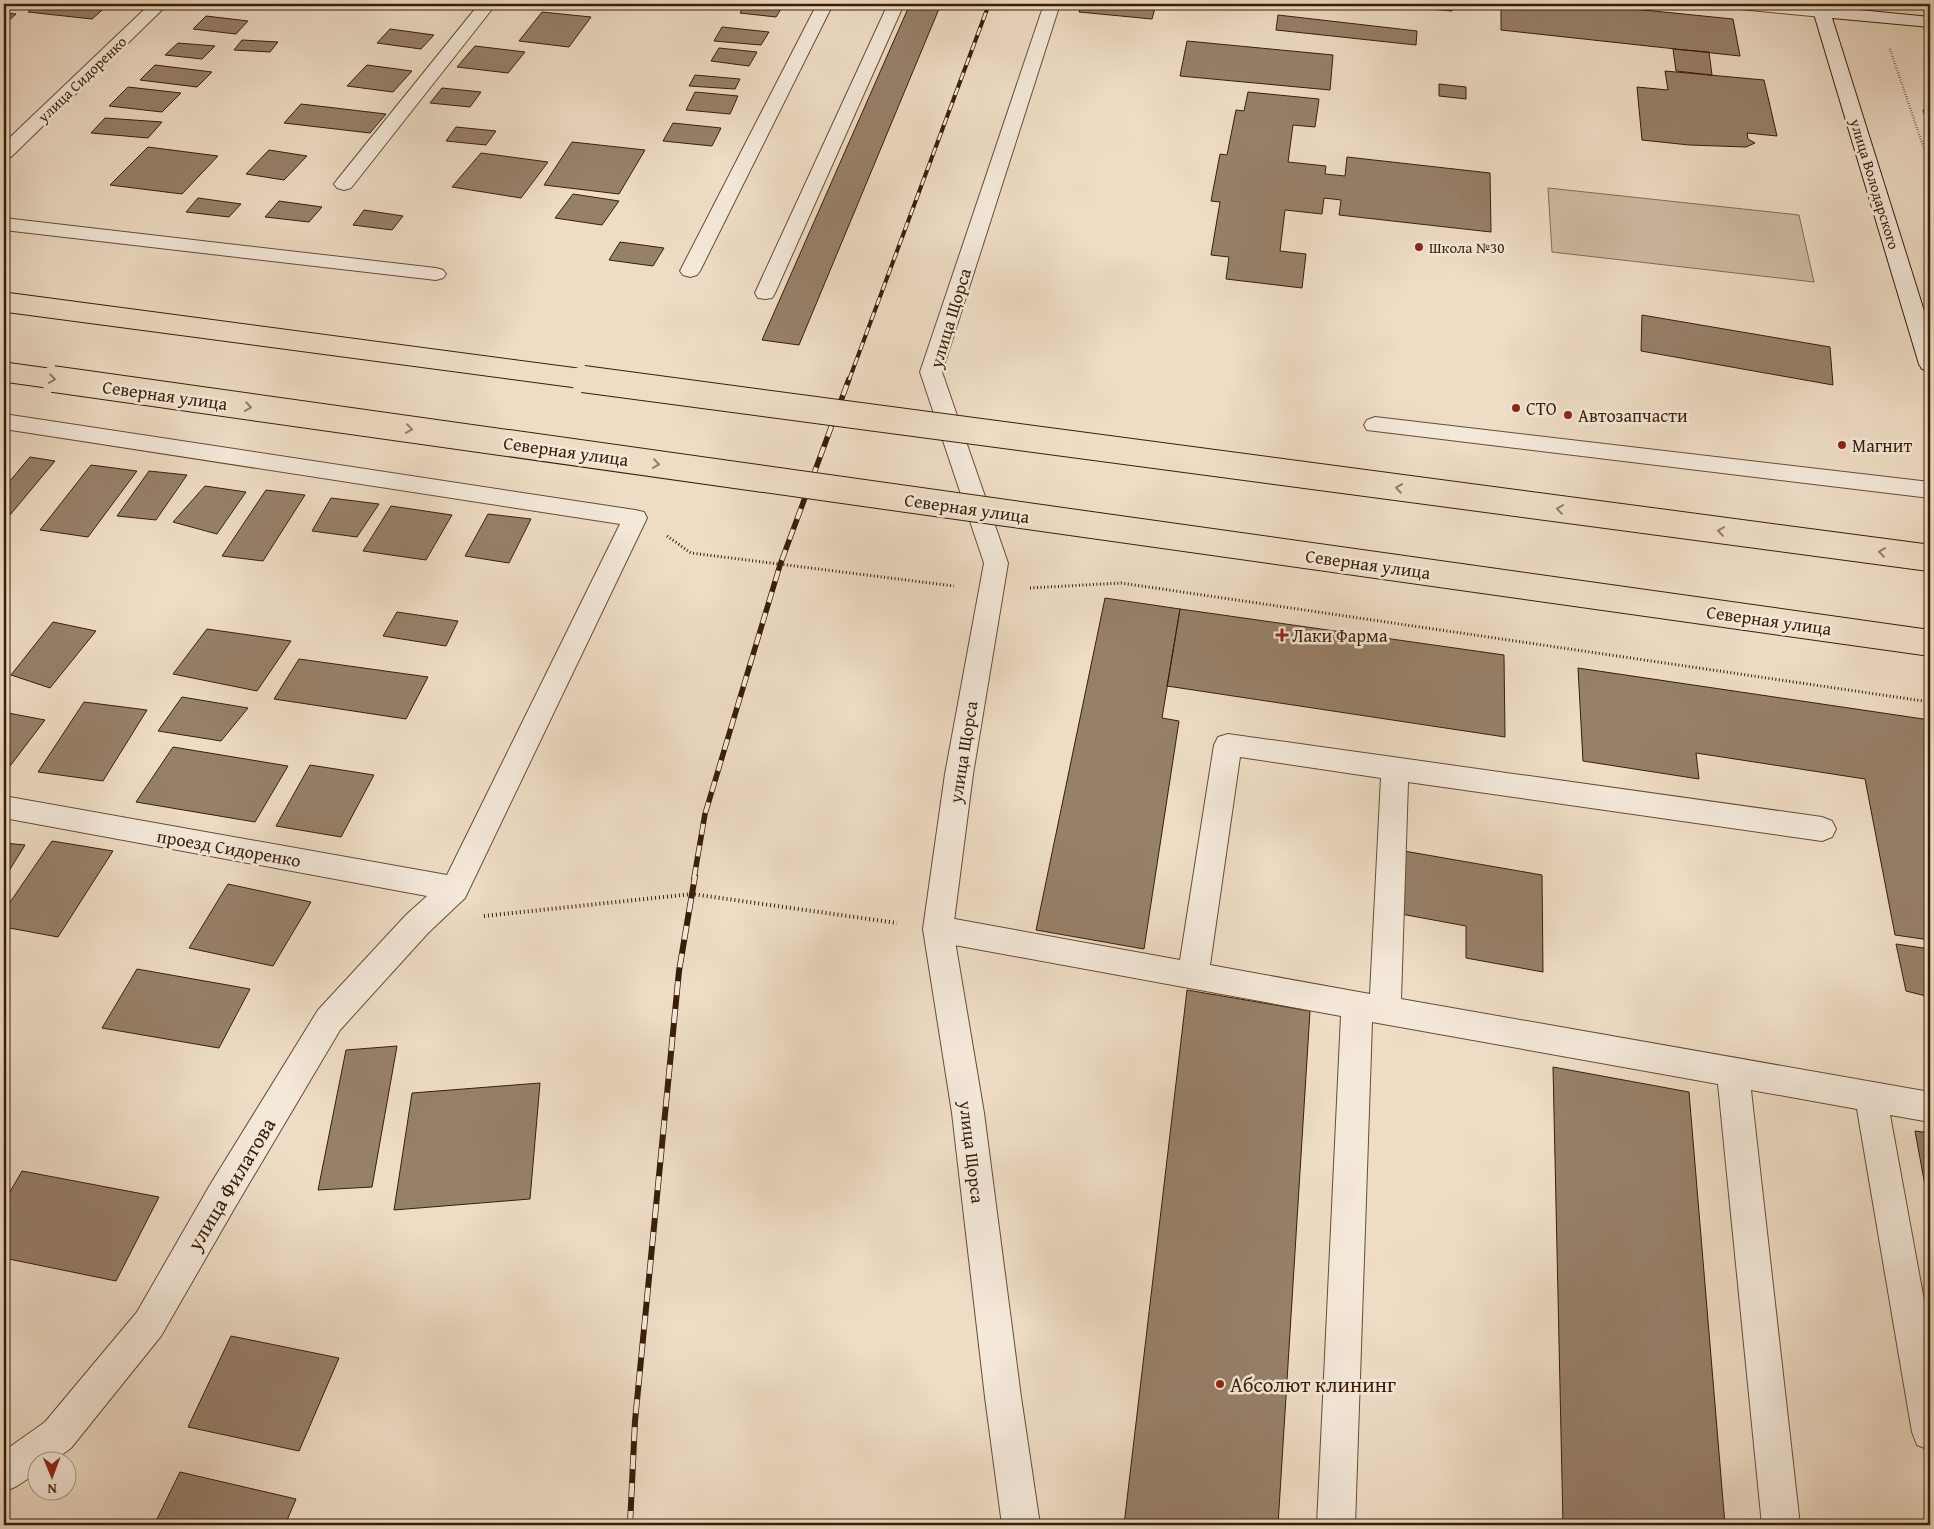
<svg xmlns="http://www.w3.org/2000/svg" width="1934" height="1529" viewBox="0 0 1934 1529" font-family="'Gentium Book Plus',serif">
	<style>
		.green { fill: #cfbca5; stroke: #846c56 }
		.building { fill: #97806a; stroke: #391d07 }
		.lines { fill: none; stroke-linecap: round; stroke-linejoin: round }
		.lane-casing { stroke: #664d36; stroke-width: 2 }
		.street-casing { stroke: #664d36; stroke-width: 2 }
		.secondary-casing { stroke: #391d07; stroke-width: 2 }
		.path-far2 { stroke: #391d07; stroke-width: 2.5; stroke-dasharray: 0.5 2; stroke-linecap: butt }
		.path-far1 { stroke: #391d07; stroke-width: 3; stroke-dasharray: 1 2.5; stroke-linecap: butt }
		.path { stroke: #391d07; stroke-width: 4; stroke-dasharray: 1 3; stroke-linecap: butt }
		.lane { fill: #f4e8d9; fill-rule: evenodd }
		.street { fill: #f4e8d9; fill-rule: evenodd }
		.secondary { fill: #f4e8d9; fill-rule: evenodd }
		.rail-far2-casing { stroke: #391d07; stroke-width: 4 }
		.rail-far1-casing { stroke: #391d07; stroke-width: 5.5 }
		.rail-casing { stroke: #391d07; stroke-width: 6 }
		.rail-far2 { stroke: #f4e8d9; stroke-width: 2.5; stroke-dasharray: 8; stroke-linecap: butt }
		.rail-far1 { stroke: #f4e8d9; stroke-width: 4; stroke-dasharray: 11; stroke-linecap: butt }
		.rail { stroke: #f4e8d9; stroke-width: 4.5; stroke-dasharray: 14; stroke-linecap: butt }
		.primary-bridge-far1-casing { stroke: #391d07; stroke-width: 21; stroke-linecap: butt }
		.primary-bridge-casing { stroke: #391d07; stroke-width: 28; stroke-linecap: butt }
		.primary-bridge-far1 { stroke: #eedcc5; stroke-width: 19 }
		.primary-bridge { stroke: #eedcc5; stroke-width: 26 }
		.oneway { stroke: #947c66 }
		.poi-dot { fill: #8f2418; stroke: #f4e8d9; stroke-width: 2 }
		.labels { text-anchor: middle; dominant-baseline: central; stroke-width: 5; stroke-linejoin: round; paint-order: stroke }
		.far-street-label { font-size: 15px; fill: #391d07; stroke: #f4e8d9 }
		.far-poi-label { font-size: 15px; fill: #391d07; stroke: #f4e8d9; text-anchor: start }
		.street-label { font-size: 18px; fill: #391d07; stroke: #f4e8d9 }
		.poi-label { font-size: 18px; fill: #391d07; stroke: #f4e8d9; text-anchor: start }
		.near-street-label { font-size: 21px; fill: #391d07; stroke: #f4e8d9 }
		.near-poi-label { font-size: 21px; fill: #391d07; stroke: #f4e8d9; text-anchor: start }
	</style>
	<rect width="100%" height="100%" fill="#eedcc5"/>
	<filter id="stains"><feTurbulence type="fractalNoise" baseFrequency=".004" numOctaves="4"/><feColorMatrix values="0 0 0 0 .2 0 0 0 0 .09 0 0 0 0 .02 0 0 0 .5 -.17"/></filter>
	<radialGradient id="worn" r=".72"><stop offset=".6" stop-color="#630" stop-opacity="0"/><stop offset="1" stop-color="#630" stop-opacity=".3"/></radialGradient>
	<path class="green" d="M1548,188l251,27 15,67 -262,-30z"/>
	<path class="building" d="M37,4h72l-17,15 -64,-7z
		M368,4h42l-4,5z
		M745,4h39l-8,13 -36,-4z
		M910,4h31l-142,341 -37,-5z
		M1082,4h74l-4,15 -73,-7z
		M1396,4h56v7l-56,-5z
		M1501,4h83l149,15 7,37 -239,-26z
		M542,12l49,5 -22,30 -50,-6z
		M4,13l12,1 -12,11z
		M1278,15l139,16 -1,14 -140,-15z
		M206,16l42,5 -12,13 -43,-5z
		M722,27l47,5 -8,13 -47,-4z
		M390,29l44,6 -13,14 -44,-6z
		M242,40l36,2 -8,10 -36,-2z
		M1187,41l146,14 -3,35 -150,-14z
		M178,43l37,3 -13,13 -37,-4z
		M475,46l50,6 -17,21 -51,-6z
		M719,48l38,4 -8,14 -38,-5z
		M1673,49l36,3 3,23 -36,-4z
		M155,65l57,7 -15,15 -57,-7z
		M367,65l45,6 -19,21 -46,-6z
		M1665,71l99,9 13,56 -30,-3 1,6 7,4 -9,4 -57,-2 -47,-5 -5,-53 31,3z
		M695,75l45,4 -5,10 -46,-3z
		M1439,84l27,3v12l-27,-3z
		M128,87l53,6 -19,19 -53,-6z
		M442,88l39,4 -11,15 -40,-4z
		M695,92l43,4 -8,18 -44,-4z
		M1248,92l71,7 -4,28 -22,-2 -5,37 38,4 -1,8 20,2 2,-19 143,16 1,59 -152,-17 2,-15 -17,-2 -2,16 -37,-4 -5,41 26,3 -4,34 -76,-9 3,-22 -18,-2 9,-53 -9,-1 9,-47 7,1 9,-45 8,1z
		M301,104l85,10 -16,19 -86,-10z
		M1923,110l7,1v20z
		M105,118l57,4 -14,16 -57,-5z
		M673,123l48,5 -9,18 -49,-5z
		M456,127l40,4 -10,14 -40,-4z
		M572,142l73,8 -26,44 -75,-9z
		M148,147l70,9 -36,38 -72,-9z
		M269,150l38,6 -23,24 -38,-6z
		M481,153l67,9 -27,36 -69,-11z
		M573,194l46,7 -17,24 -47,-7z
		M198,198l43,6 -12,13 -43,-5z
		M279,201l43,6 -13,15 -44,-5z
		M364,210l39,6 -11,14 -39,-5z
		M620,242l44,6 -11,18 -44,-6z
		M1642,315l188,32 3,38 -192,-34z
		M30,457l25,4 -45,54 -6,-1v-26z
		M91,465l46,6 -49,66 -48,-7z
		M149,471l38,4 -31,45 -39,-4z
		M205,486l41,6 -29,42 -44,-12z
		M266,490l39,5 -42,66 -41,-5z
		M331,498l48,6 -22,33 -45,-6z
		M391,506l61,9 -26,45 -63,-9z
		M488,514l43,5 -22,44 -44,-7z
		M1105,598l75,11 -18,109 17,3 -35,228 -108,-19z
		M1180,609l324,46 1,82 -338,-51z
		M397,612l61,9 -12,25 -63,-10z
		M53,622l43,9 -46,57 -39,-13z
		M207,629l84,12 -34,50 -84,-17z
		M299,659l129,18 -22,42 -132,-20z
		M1578,668l352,52v220l-35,-5 -30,-156 -169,-26 3,26 -116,-18z
		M182,697l66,11 -27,33 -63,-10z
		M84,702l63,8 -44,71 -65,-9z
		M8,713l37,7 -38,50h-3v-51z
		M173,747l115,19 -33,56 -119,-20z
		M310,765l64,10 -33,62 -65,-11z
		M52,841l61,10 -55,86 -54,-10v-16z
		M4,843l21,2 -21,34z
		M1404,851l138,24 1,97 -77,-14v-32l-65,-12z
		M228,884l83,18 -38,64 -84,-18z
		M1896,944l34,5v48l-24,-6z
		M137,969l113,20 -31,59 -117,-20z
		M1187,990l123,21 -32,514h-154z
		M397,1046l-25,141 -54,3 28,-140z
		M1553,1067l136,25 36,433h-162z
		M540,1083l-10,116 -136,11 18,-117z
		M1915,1131l15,2v80z
		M22,1171l137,26 -43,84 -112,-23v-56z
		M231,1336l108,22 -40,93 -111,-24z
		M180,1472l116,27 -11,26h-131z"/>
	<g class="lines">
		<defs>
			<path id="lane" d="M479,4h17l-145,184 -7,2 -7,-2 -3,-4 3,-4z
				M888,4h16l-129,289 -3,5 -7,1 -7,-1 -3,-5z
				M4,218l432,50 7,2 3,4 -3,4 -7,2 -432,-50z
				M1375,417l555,65v16l-563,-68 -3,-5 3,-5z
				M1228,734l594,83 10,4 4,8 -4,8 -10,4 -414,-59 -7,217 529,93v30l-40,-7 40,218v117l-13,-5 -5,-13 -55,-323 -106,-19 49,435h-38l-44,-441 -346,-62 -17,503h-38l24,-509 -403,-74 -11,-4 -4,-9 4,-9 11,-4 242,44 34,-215 4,-8zM1240,757l141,21 -11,216 -160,-29z"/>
			<path id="street" d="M150,4h18l-157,153 -7,2v-16z
				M817,4h16l-133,267 -3,4 -7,2 -7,-2 -3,-4z
				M1044,4h16l-118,368 66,191 -35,211 -20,155 31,184 37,284 19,128h-38l-17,-128 -33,-284 -29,-184 22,-155 39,-211 -64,-191z
				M1732,4c31,0 65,-3 96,4l3,4 -3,4 -6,1 -82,-8 -6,-1z
				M4,414l631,96 9,2 3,6 -182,380 -37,35 -88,97 -106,179 -73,127 -90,112 -19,14h-14v10l-21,14 -13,6v-41l41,-29 92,-110 73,-127 108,-175 88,-95 21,-19 -423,-78v-22l443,79 173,-351 -616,-95z"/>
			<path id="secondary" d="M1811,4h16l2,3 101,10v10l-98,-9 98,312v41l-8,-2 -3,-5z"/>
		</defs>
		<use href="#lane" class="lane-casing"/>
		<use href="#street" class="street-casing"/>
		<use href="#secondary" class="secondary-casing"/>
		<path class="path-far2" d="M1890,49l40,117"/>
		<path class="path-far1" d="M667,536l24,17 263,33
			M1030,588l91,-5 809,119"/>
		<path class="path" d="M484,916l208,-22 205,29"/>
		<use href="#lane" class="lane"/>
		<use href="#street" class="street"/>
		<use href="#secondary" class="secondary"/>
		<defs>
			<path id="rail-far2" d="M849,380l140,-376"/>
			<path id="rail-far1" d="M694,878l11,-64 75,-249 69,-186"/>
			<path id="rail" d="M630,1525l5,-104 44,-450 16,-95"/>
		</defs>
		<use href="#rail-far2" class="rail-far2-casing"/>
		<use href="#rail-far1" class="rail-far1-casing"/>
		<use href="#rail" class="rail-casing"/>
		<use href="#rail-far2" class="rail-far2"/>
		<use href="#rail-far1" class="rail-far1"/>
		<use href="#rail" class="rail"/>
		<defs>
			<path id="primary-bridge-far1" d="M4,302l588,78
				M4,372l58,8"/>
			<path id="primary-bridge" d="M53,379l1877,264
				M583,379l1347,179"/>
		</defs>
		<use href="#primary-bridge-far1" class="primary-bridge-far1-casing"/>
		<use href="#primary-bridge" class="primary-bridge-casing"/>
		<use href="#primary-bridge-far1" class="primary-bridge-far1"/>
		<use href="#primary-bridge" class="primary-bridge"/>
	</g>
	<defs><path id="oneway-chevron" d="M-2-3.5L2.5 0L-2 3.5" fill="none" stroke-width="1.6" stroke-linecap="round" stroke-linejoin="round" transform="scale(1.25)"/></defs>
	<g class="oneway">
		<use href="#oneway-chevron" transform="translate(52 379) rotate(8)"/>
		<use href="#oneway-chevron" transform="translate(248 407) rotate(8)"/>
		<use href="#oneway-chevron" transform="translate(409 429) rotate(8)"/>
		<use href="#oneway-chevron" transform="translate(656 464) rotate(8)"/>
		<use href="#oneway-chevron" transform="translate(1399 488) rotate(-172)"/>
		<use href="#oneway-chevron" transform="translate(1560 509) rotate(-172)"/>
		<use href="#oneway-chevron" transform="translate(1721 531) rotate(-172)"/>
		<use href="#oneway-chevron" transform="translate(1882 552) rotate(-172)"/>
	</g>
	<g class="poi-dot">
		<circle cx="1419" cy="247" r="5"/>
		<circle cx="1516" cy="408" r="5"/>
		<circle cx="1568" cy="415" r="5"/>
		<circle cx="1842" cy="445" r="5"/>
		<path d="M1279.5 627.5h5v5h5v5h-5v5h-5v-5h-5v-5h5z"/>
		<circle cx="1220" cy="1384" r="5"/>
	</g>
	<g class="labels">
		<g class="far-street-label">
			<text transform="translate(82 79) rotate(-44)">улица Сидоренко</text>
			<text transform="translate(1875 184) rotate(73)">улица Володарского</text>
		</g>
		<g class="far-poi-label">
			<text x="1429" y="247">Школа №30</text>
		</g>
		<g class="street-label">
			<text transform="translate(950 318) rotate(-73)">улица Щорса</text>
			<text transform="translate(165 395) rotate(8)">Северная улица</text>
			<text transform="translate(566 451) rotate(8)">Северная улица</text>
			<text transform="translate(967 508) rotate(8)">Северная улица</text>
			<text transform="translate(1368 564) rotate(8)">Северная улица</text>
			<text transform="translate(1769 620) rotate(8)">Северная улица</text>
			<text transform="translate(963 752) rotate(-81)">улица Щорса</text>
			<text transform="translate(229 848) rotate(10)">проезд Сидоренко</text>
			<text transform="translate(972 1152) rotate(83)">улица Щорса</text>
		</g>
		<g class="poi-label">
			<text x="1526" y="408">СТО</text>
			<text x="1578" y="415">Автозапчасти</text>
			<text x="1852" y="445">Магнит</text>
			<text x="1292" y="635">Лаки Фарма</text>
		</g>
		<g class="near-street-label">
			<text transform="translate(231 1184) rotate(-59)">улица Филатова</text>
		</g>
		<g class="near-poi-label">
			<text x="1230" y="1384">Абсолют клининг</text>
		</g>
	</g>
	<rect width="1934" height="1529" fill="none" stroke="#eedcc5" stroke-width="20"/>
	<rect x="5" y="5" width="1924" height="1519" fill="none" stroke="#391d07" stroke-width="2.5"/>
	<rect x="10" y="10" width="1914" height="1509" fill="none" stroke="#391d07"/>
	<g transform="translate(52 1476) rotate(179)"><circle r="24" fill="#f4e8d9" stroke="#a99785"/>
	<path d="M0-4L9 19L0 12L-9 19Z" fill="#8f2418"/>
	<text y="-8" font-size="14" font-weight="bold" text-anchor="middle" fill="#391d07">N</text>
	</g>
	<rect width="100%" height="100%" filter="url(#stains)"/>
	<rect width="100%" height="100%" fill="url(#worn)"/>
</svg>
